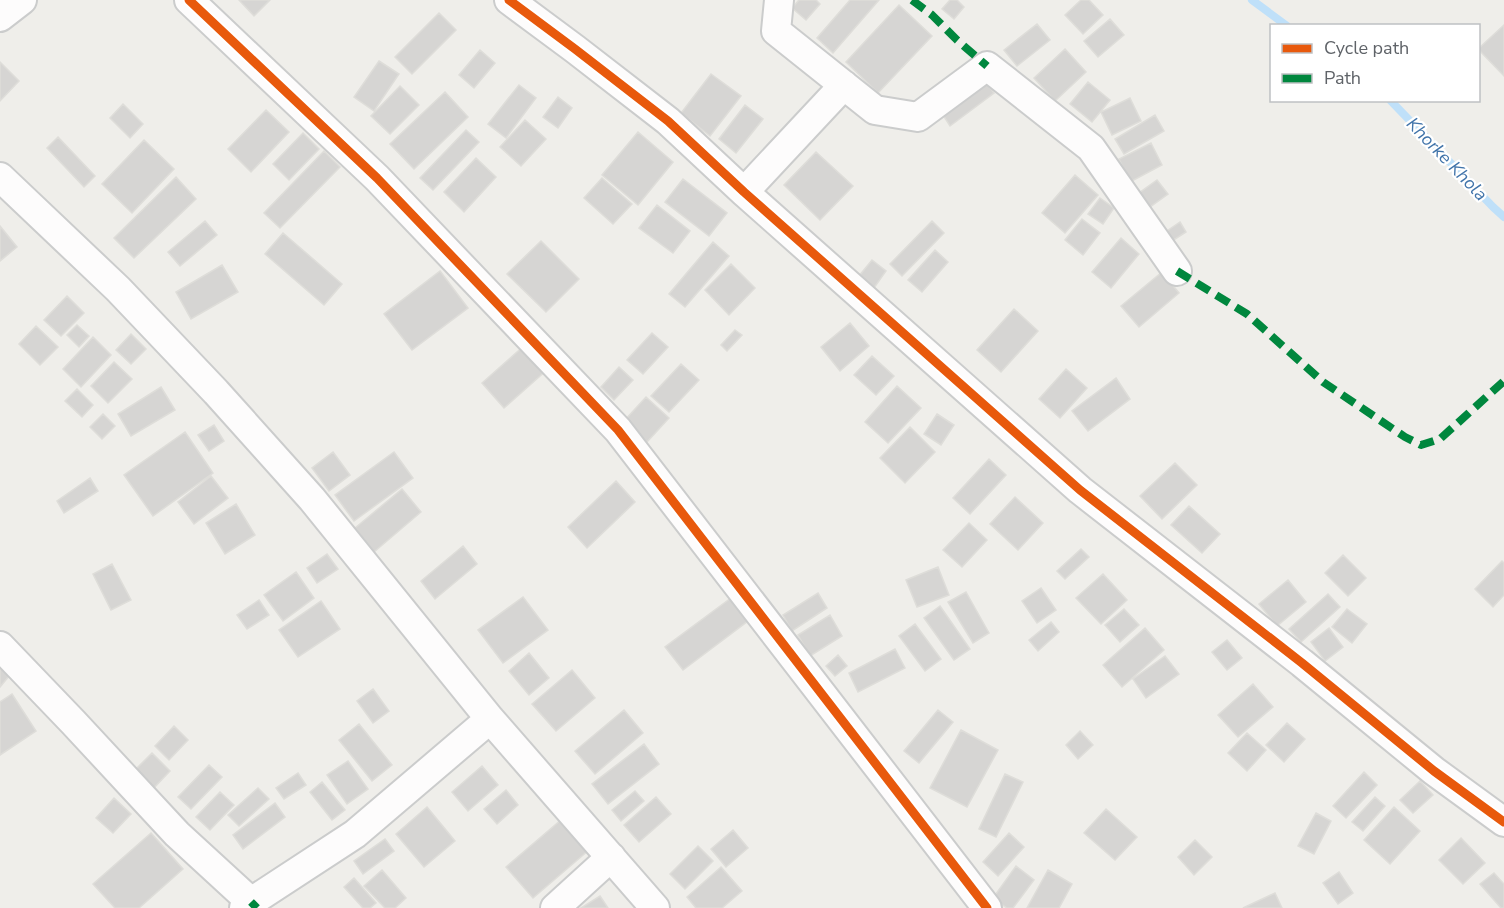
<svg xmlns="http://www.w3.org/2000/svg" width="1504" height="908" viewBox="0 0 1504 908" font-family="'Nunito Sans',sans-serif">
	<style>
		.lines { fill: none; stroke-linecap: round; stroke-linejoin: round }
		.stream { stroke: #bfe0f9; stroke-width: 8 }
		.building { fill: #d6d5d3; stroke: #deddd9; stroke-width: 1.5 }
		.minor-casing { stroke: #cbcccc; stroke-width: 32 }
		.minor { stroke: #fdfcfc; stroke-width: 28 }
		.quiet { stroke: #00873e; stroke-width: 8; stroke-dasharray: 15 8; stroke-linecap: butt }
		.cycleway-casing { stroke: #fff; stroke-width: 13 }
		.cycleway { stroke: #e8590c; stroke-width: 9 }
		.labels { text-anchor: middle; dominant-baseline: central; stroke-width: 4.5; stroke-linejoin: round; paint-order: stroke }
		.water-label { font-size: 18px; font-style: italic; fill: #4174aa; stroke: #fff }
	</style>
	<rect width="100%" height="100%" fill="#efeeea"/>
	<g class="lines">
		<path class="stream" d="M1252,0l35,26
			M1390,100l103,107 11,10"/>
	</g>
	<path class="building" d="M239,0h31l-16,16z
		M799,0h17l4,4 -14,16 -14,-12z
		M850,0h29l-46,53 -16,-15z
		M950,0h7l7,7 -10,12 -12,-10z
		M1081,0h8l14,15 -20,19 -18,-19z
		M899,5l33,31 -54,57 -32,-31z
		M439,13l17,17 -44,44 -17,-17z
		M1110,19l14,16 -26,22 -14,-16z
		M1037,24l13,16 -33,26 -13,-16z
		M1504,25v51l-26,-27z
		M1065,49l21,23 -31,29 -21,-23z
		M480,50l15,13 -21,25 -15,-13z
		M379,61l20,13 -25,37 -20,-14z
		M0,62l19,19 -19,20z
		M711,74l30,22 -31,40 -29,-23z
		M984,79l10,14 -44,33 -9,-14z
		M1088,82l22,18 -18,22 -22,-18z
		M519,85l17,13 -30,40 -18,-14z
		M400,86l19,19 -29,29 -19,-18z
		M445,92l23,25 -54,52 -24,-25z
		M558,97l14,11 -14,20 -15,-11z
		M1130,98l11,23 -29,14 -11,-23z
		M123,104l20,20 -13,14 -20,-20z
		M745,105l18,14 -27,34 -17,-14z
		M266,110l23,22 -38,40 -23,-23z
		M1155,115l9,16 -40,23 -9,-15z
		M525,120l21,19 -25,27 -21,-19z
		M466,130l13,12 -46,48 -13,-12z
		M638,132l35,30 -35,43 -36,-30z
		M303,133l16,16 -30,31 -16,-16z
		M58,137l37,39 -11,11 -37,-39z
		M144,140l30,29 -42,44 -30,-29z
		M1151,143l11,22 -32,17 -11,-23z
		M324,151l16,16 -60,61 -16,-15z
		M816,152l37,34 -33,34 -36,-35z
		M476,158l20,19 -32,35 -20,-20z
		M1075,175l23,20 -33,38 -23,-20z
		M176,177l20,22 -62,59 -20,-20z
		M602,178l30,26 -19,20 -29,-26z
		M683,179l44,34 -18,23 -44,-34z
		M1157,180l11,14 -18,13 -11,-14z
		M1100,198l14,10 -11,16 -15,-10z
		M657,205l33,26 -17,22 -34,-25z
		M1082,219l18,14 -17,22 -18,-15z
		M205,221l12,14 -37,31 -12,-14z
		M932,221l12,12 -42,43 -12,-12z
		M1180,222l6,10 -20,13 -5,-10z
		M0,226l17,21 -17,14z
		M283,233l59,51 -18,21 -59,-51z
		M1121,238l18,16 -28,34 -19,-16z
		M541,241l38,38 -33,33 -39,-38z
		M713,242l16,14 -44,51 -16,-13z
		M935,250l13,12 -26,30 -14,-12z
		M872,260l14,11 -12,17 -15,-12z
		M731,264l24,24 -26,27 -24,-25z
		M222,265l16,27 -47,27 -15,-27z
		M440,271l28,37 -56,42 -28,-36z
		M1162,272l17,21 -40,34 -18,-21z
		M67,296l17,17 -23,23 -17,-16z
		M1014,309l24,22 -37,41 -24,-22z
		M850,323l19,23 -29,25 -19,-24z
		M77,325l12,11 -10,11 -12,-12z
		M36,326l22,21 -18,18 -21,-21z
		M735,330l7,5 -15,16 -6,-6z
		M652,333l16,14 -25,27 -16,-14z
		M131,334l15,15 -15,15 -15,-14z
		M93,337l18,18 -30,32 -18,-18z
		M526,344l22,25 -44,39 -22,-25z
		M872,356l22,20 -18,19 -22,-20z
		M114,362l18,17 -24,24 -17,-17z
		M681,364l18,16 -30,32 -18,-16z
		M619,367l14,13 -19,20 -13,-13z
		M1066,369l21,19 -27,30 -21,-19z
		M1116,378l14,21 -42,32 -16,-20z
		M897,386l24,22 -33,35 -23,-21z
		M161,387l14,23 -44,26 -13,-22z
		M77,389l16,16 -11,12 -17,-16z
		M646,397l23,21 -22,24 -23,-21z
		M103,414l12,12 -13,13 -12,-12z
		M937,414l17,11 -13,20 -17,-11z
		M214,425l10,16 -15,10 -11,-16z
		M910,427l25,25 -30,31 -25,-25z
		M185,432l28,41 -60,43 -29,-41z
		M333,452l17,23 -21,16 -17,-23z
		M394,452l19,26 -59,43 -19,-26z
		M989,459l17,16 -36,39 -17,-16z
		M1175,463l22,22 -35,34 -22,-23z
		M211,476l17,22 -34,26 -16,-22z
		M90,478l8,13 -34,22 -7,-12z
		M616,481l19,21 -48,46 -19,-21z
		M402,489l19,23 -47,40 -19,-24z
		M1015,497l28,26 -25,27 -28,-26z
		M236,504l19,31 -30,19 -19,-31z
		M1189,506l31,28 -18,19 -31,-28z
		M969,523l18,17 -25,27 -19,-17z
		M463,546l14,18 -42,35 -14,-18z
		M1081,549l8,8 -24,22 -8,-8z
		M327,554l11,15 -21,14 -10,-15z
		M1343,555l23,23 -18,18 -23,-23z
		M1502,561l2,2v32l-11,12 -18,-18z
		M112,564l19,36 -20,10 -18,-36z
		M938,567l11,28 -32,12 -11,-27z
		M296,572l18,26 -31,23 -19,-26z
		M1103,574l24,26 -26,24 -25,-26z
		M1288,580l18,22 -29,24 -18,-22z
		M1041,588l15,22 -19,13 -15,-22z
		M966,592l23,41 -16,10 -25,-41z
		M818,593l9,15 -35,23 -9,-16z
		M1328,594l12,13 -39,35 -12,-13z
		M735,595l17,23 -69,52 -18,-23z
		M523,597l25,33 -45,33 -25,-33z
		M259,600l10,15 -22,14 -10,-14z
		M321,601l19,28 -42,28 -19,-27z
		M940,606l30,43 -16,11 -30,-42z
		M1124,609l15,16 -19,17 -15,-17z
		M1347,609l20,15 -15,19 -20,-16z
		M830,615l12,21 -32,20 -12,-21z
		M1051,622l8,10 -21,19 -9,-11z
		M915,624l26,35 -16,12 -26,-35z
		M1145,628l19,22 -42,37 -19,-22z
		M1329,628l14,19 -18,14 -14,-19z
		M1227,640l15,18 -15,12 -15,-18z
		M895,649l10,19 -47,24 -9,-19z
		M529,653l20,25 -20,17 -20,-24z
		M838,655l9,11 -12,10 -9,-10z
		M1165,656l14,18 -33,24 -13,-19z
		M0,668l10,7 -10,12z
		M572,670l23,28 -39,33 -24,-27z
		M1253,684l20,23 -35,30 -20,-22z
		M373,689l16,22 -16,12 -16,-22z
		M12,694l24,37 -36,24v-53z
		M624,710l19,23 -48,41 -20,-23z
		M938,710l15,12 -34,41 -15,-12z
		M1287,723l18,16 -21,23 -18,-17z
		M359,724l33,41 -20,16 -33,-41z
		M174,726l14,14 -19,20 -14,-14z
		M961,730l37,20 -31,57 -37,-19z
		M1080,731l13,14 -15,14 -12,-14z
		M1247,733l19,17 -19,21 -19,-18z
		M644,744l15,20 -51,40 -16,-20z
		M152,753l18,18 -18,19 -19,-18z
		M348,761l20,28 -21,15 -20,-29z
		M209,765l13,12 -31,32 -13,-12z
		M482,766l16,19 -30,26 -16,-19z
		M1364,772l13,13 -31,33 -13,-12z
		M298,773l8,12 -22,14 -8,-11z
		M1005,774l18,8 -27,55 -17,-8z
		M1420,781l13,14 -20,18 -13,-13z
		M322,782l23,28 -13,10 -22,-28z
		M258,788l11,11 -30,27 -11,-11z
		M506,790l12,15 -21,19 -13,-15z
		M635,791l9,10 -23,20 -9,-11z
		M220,792l14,13 -24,25 -14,-13z
		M656,797l15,17 -32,28 -15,-17z
		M1375,797l10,9 -22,25 -11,-9z
		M114,798l17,16 -18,19 -17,-15z
		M275,803l10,14 -42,32 -10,-14z
		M427,807l28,34 -31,26 -28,-33z
		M1394,807l26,24 -30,33 -26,-24z
		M1106,809l31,28 -22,23 -31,-27z
		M1316,813l15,8 -17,33 -16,-8z
		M562,819l27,31 -56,48 -27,-31z
		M733,830l15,18 -22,19 -15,-18z
		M151,833l32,36 -44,39h-24l-22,-24z
		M1009,833l15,14 -26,29 -15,-14z
		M1461,838l24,25 -22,21 -24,-24z
		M385,839l9,12 -31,23 -9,-13z
		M1195,840l17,17 -18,18 -16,-18z
		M698,846l15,15 -28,28 -15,-15z
		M1016,866l18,14 -21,28h-6l-14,-10z
		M721,867l21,24 -20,17h-26l-9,-11z
		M382,870l24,28 -11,10h-10l-21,-22z
		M1048,870l24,14 -13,24h-32z
		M1339,872l14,21 -15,11 -15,-21z
		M1494,873l10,11v24h-3l-21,-24z
		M354,878l22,25 -6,5h-7l-19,-21z
		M1275,893l7,15h-39z
		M600,896l8,12h-27z"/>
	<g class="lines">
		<defs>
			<path id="minor" d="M189,0l188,178 241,252 369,478
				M509,0l66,49 93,72 76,71 336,298 222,173 132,108 70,51
				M779,0l-3,31 99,79 43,7 69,-51 104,82 86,123
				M0,17l22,-17
				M0,177l118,112 98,103 96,107 178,220 165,189
				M744,192l100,-107
				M0,646l73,76 104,112 74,68
				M244,908l7,-6 104,-68 135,-115
				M555,908l56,-51"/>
		</defs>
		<use href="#minor" class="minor-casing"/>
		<use href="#minor" class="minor"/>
		<path class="quiet" d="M912,0l20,15 25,25 30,26
			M1177,271l70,43 76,68 82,55 16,8 19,-6 64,-58
			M251,902l6,6"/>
		<defs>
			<path id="cycleway" d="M189,0l188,178 241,252 369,478
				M509,0l66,49 93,72 76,71 336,298 222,173 132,108 70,51"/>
		</defs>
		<use href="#cycleway" class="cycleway-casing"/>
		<use href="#cycleway" class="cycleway"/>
	</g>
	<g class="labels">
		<g class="water-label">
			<text transform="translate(1447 159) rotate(46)">Khorke Khola</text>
		</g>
	</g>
	<rect x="1270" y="24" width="210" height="78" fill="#ffffff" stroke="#bfc1c3" stroke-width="1.5"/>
	<rect x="1282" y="44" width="30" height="9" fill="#e8590c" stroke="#bfc1c3" stroke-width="1.5"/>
	<text x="1324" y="54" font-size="18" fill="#5f6368">Cycle path</text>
	<rect x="1282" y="74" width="30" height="9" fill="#00873e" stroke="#bfc1c3" stroke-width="1.5"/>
	<text x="1324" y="84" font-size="18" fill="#5f6368">Path</text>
</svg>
